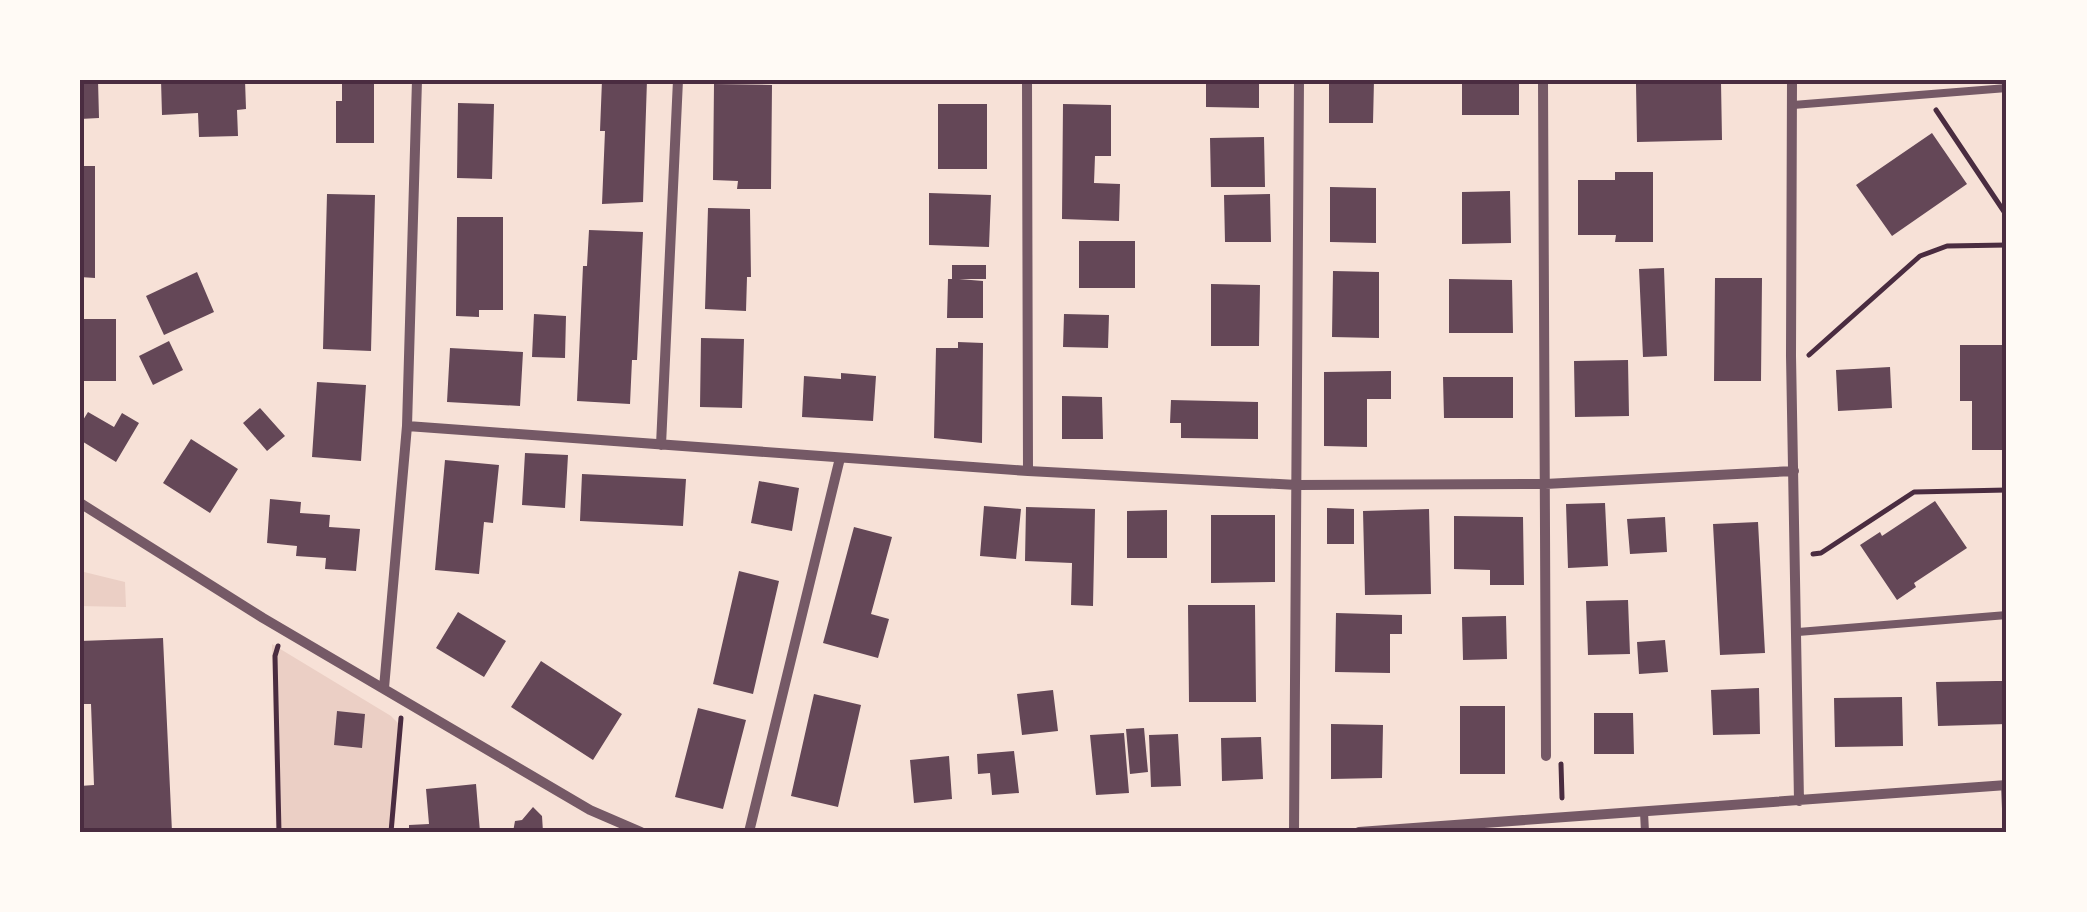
<svg xmlns="http://www.w3.org/2000/svg" width="2087" height="912" viewBox="0 0 2087 912" font-family="Arial,sans-serif">
	<style>
		.green { fill: #ebcfc5 }
		.building { fill: #644757 }
		.lines { fill: none; stroke-linecap: round; stroke-linejoin: round }
		.path { stroke: #4a2c40; stroke-width: 5 }
		.service { stroke: #755966; stroke-width: 8 }
		.minor { stroke: #755966; stroke-width: 10 }
		.neatline { fill: none; stroke: #4a2c40; stroke-width: 4 }
	</style>
	<rect width="100%" height="100%" fill="#f7e1d7"/>
	<path class="green" d="M80,571l45,11 1,25 -46,-1z
		M272,644l119,72 11,11 -8,105h-118z"/>
	<path class="building" d="M80,80h18l1,38 -19,1z
		M161,80h84l1,29 -9,1 1,26 -39,1 -1,-24 -36,2z
		M342,80h32v63h-38v-42h6z
		M602,80h45l-4,122 -41,2 3,-73h-5z
		M1206,80h53v28l-53,-1z
		M1329,80h45l-1,43h-44z
		M1462,80h57v35h-57z
		M1721,82l1,58 -85,2 -1,-58z
		M714,84l58,1 -1,104h-34l1,-8 -25,-1z
		M458,103l36,1 -2,75 -35,-1z
		M938,104h49v65h-49z
		M1063,104l48,1v51h-16l-1,27 26,1 -1,37 -57,-2z
		M1932,133l35,51 -75,52 -36,-51z
		M1264,137l1,50h-54l-1,-49z
		M80,166h15v112l-15,-1z
		M1615,172h38v70h-38l1,-7h-38v-55h37z
		M1330,187l46,1v55l-46,-1z
		M1510,191l1,52 -49,1v-52z
		M929,193l62,2 -2,52 -60,-2z
		M327,194l48,1 -4,156 -48,-2z
		M1270,194l1,48h-46l-1,-47z
		M708,208l42,1 1,68h-4l-1,34 -41,-2z
		M457,217h46v93h-24v7l-23,-1z
		M589,230l54,2 -6,128h-5l-2,44 -53,-3 6,-135h4z
		M1079,241h56v47h-56z
		M952,265h34v14h-27l24,2v37h-36l1,-39h4z
		M1664,268l3,88 -24,1 -4,-88z
		M1333,271l46,1v66l-47,-1z
		M197,272l17,40 -50,23 -18,-39z
		M1715,278h47l-1,103h-47z
		M1449,279l63,1 1,53h-64z
		M1211,284l49,1 -1,61h-48z
		M534,314l32,2 -1,42 -33,-1z
		M1064,314l45,1 -1,33 -45,-1z
		M80,319h36v62h-36z
		M701,338l43,1 -2,69 -42,-1z
		M169,341l14,29 -30,15 -14,-29z
		M958,342l25,1 -1,100 -48,-5 2,-90h22z
		M1960,345h47v105h-35v-49h-12z
		M450,348l73,4 -3,54 -73,-4z
		M1628,360l1,56 -54,1 -1,-56z
		M1890,367l2,41 -54,3 -2,-41z
		M1391,371v28h-24v48l-43,-1v-74z
		M841,373l35,3 -3,45 -71,-4 2,-41 37,3z
		M1443,377h70v41h-69z
		M317,382l49,3 -5,76 -49,-4z
		M1062,396l40,1 1,42h-41z
		M1171,400l87,2v37l-77,-1v-15h-11z
		M260,408l25,28 -18,15 -24,-28z
		M88,412l26,15 8,-14 17,10 -23,39 -36,-22v-15z
		M191,439l47,30 -28,44 -47,-30z
		M525,453l43,2 -3,53 -43,-3z
		M445,460l54,5 -6,58 -9,-1 -5,52 -44,-4z
		M582,474l104,5 -3,47 -103,-5z
		M759,481l40,7 -7,43 -41,-8z
		M270,499l31,3 -1,11 30,2 -1,12 31,2 -4,42 -31,-2 1,-11 -30,-2 1,-10 -30,-3z
		M1935,501l32,47 -53,35 2,4 -19,13 -37,-55 20,-13 2,4z
		M1605,503l3,63 -40,2 -2,-64z
		M984,506l37,3 -5,50 -36,-3z
		M1026,507l69,2 -2,97 -22,-1 1,-42 -47,-2z
		M1327,508l27,1v35h-27z
		M1429,509l2,85 -66,1 -2,-84z
		M1167,510v48h-40v-47z
		M1211,515h64v67l-64,1z
		M1454,516l69,1 1,68h-34v-15l-36,-1z
		M1665,517l2,35 -37,2 -3,-35z
		M1758,522l7,131 -45,2 -7,-131z
		M854,527l38,10 -21,77 18,5 -11,39 -55,-15z
		M739,571l40,10 -26,113 -40,-10z
		M1628,600l2,54 -42,1 -2,-54z
		M1188,605h67l1,97h-67z
		M458,612l48,29 -22,36 -48,-29z
		M1336,613l66,2v19h-12v39l-55,-1z
		M1506,616l1,43 -44,1 -1,-43z
		M163,638l9,194h-92v-46l14,-1 -3,-81h-11v-63z
		M1665,640l3,32 -29,2 -2,-32z
		M541,661l81,53 -29,46 -82,-53z
		M1996,681h11v43l-69,2 -2,-44z
		M1759,688l1,46 -47,1 -2,-45z
		M1053,690l5,41 -36,4 -5,-41z
		M814,694l47,11 -23,102 -47,-11z
		M1902,697l1,49 -68,1 -1,-49z
		M1460,706h45v68h-45z
		M698,708l48,12 -23,89 -48,-12z
		M337,711l28,3 -3,34 -28,-3z
		M1594,713h39l1,41h-40z
		M1331,724l52,1 -1,53 -51,1z
		M1144,728l4,44 -18,2 -4,-45z
		M1124,733l5,60 -33,2 -6,-60z
		M1178,734l3,52 -30,1 -2,-52z
		M1261,737l2,42 -41,2 -1,-43z
		M1014,751l5,42 -27,2 -2,-22 -12,1 -1,-20z
		M949,756l3,43 -38,4 -4,-43z
		M476,784l4,48h-71v-7l20,-1 -3,-35z
		M533,807l9,9 1,16h-30l2,-11 7,-1z"/>
	<g class="lines">
		<path class="path" d="M1936,110l71,106
			M1809,355l111,-99 27,-10 60,-1
			M1813,554l8,-1 93,-61 93,-2
			M278,646l-3,10 4,176
			M1561,764l1,34
			M391,832l10,-114"/>
		<path class="service" d="M1793,105l214,-17
			M1798,632l209,-17
			M2005,785l2,47
			M1644,812l1,20"/>
		<path class="minor" d="M1027,80l1,391
			M1543,80l3,676
			M1792,80l-1,276 8,445
			M407,426l621,45 269,14 248,-1 249,-13
			M661,445l17,-365
			M80,503l183,115 327,192 51,22
			M384,688l23,-262 10,-346
			M749,832l91,-374
			M1294,832l5,-752
			M1359,832l648,-47"/>
	</g>
	<rect width="2087" height="912" fill="none" stroke="#fffaf5" stroke-width="165"/>
	<rect x="82" y="82" width="1922" height="748" class="neatline"/>
</svg>
